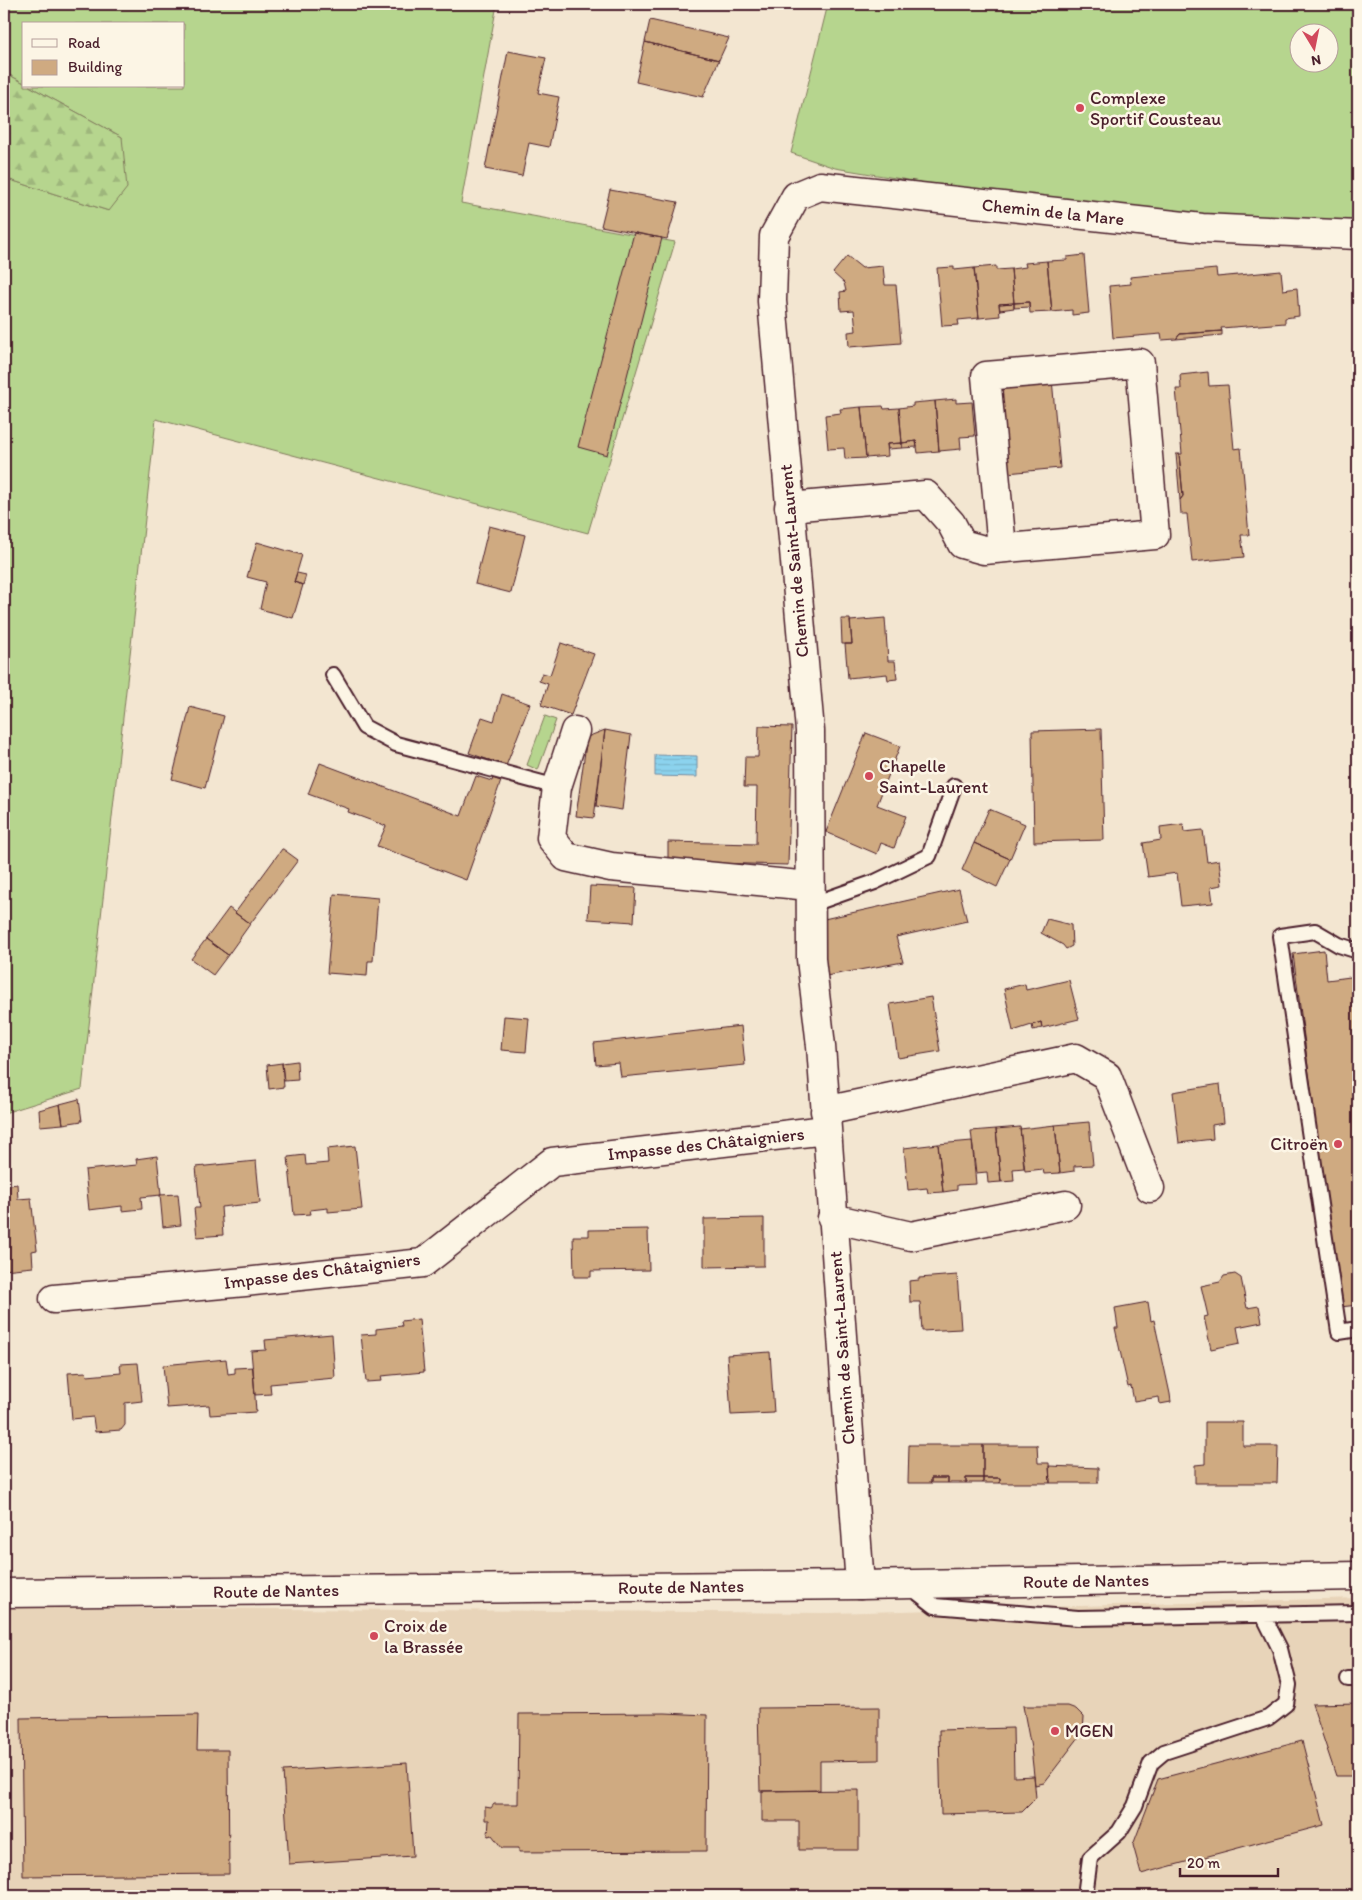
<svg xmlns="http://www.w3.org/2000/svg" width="1362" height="1900" viewBox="0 0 1362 1900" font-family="Itim,sans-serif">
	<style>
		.built { fill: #e8d4b9 }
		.grass { fill: #b6d58e; stroke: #807a5c; fill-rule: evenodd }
		.forest { fill: url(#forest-firs); stroke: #807a5c }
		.water { fill: url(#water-rules); stroke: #728ba0 }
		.building { fill: #cfaa81; stroke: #4a1f2b }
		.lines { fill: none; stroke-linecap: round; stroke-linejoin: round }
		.lane-casing { stroke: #4a1f2b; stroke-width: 18 }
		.street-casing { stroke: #4a1f2b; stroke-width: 31 }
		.secondary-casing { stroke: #4a1f2b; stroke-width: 31 }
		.lane { stroke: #fcf5e5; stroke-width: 14 }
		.street { stroke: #fcf5e5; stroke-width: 28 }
		.secondary { stroke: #fcf5e5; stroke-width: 28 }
		.poi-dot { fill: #d1495b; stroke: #fcf5e5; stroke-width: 2 }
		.labels { text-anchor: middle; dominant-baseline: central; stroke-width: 5; stroke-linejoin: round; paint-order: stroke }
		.poi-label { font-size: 18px; fill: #4a1f2b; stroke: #fcf5e5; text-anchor: start }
		.street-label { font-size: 18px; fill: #4a1f2b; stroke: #fcf5e5 }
	</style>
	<defs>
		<pattern id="forest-firs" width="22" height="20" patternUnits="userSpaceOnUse" patternTransform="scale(1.25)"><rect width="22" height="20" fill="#b6d58e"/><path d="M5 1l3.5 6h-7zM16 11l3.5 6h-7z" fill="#9eb67b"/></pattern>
		<pattern id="water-rules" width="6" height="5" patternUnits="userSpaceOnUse" patternTransform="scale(1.25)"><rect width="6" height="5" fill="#8cd3ee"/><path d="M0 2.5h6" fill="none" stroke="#7ab5cc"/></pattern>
	</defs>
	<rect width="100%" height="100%" fill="#f3e6d1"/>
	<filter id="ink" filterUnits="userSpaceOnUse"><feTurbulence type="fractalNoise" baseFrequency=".02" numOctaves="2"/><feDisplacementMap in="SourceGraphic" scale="10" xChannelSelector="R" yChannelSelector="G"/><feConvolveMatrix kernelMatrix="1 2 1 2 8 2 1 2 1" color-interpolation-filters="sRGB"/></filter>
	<g filter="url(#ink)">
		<path class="built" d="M1358,1598v298h-1354v-289l827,6z"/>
		<path class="grass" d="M4,4h493l-36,199 214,39 -87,291 -432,-114 -74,670 -78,24v-935l105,33 13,-74 -93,-51h155v-62h-160v59l-20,-11z
			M828,4h530v217l-55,2 -299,-27 -169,-28 -44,-15zM1300,32h30v30h-30z
			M545,716l11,4 -18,50 -11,-5z"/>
		<path class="forest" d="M4,72l20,11v3h5l93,51 5,51 -18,23 -105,-33z"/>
		<path class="water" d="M655,755l42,1v21l-42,-1z"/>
		<path class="building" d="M650,20l79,18 -10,22 -74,-18z
			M645,42l74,18 -16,37 -67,-15z
			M508,51l38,7 -8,35 21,4 -10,50 -20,-4 -7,33 -37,-7z
			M610,190l68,12 -11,37 -66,-13z
			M634,233l28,5 -55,217 -29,-8z
			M1084,255l5,58 -17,2v-5l-20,2 -5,-51 20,-1v-3z
			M847,256l15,12 21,-2 2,19h11l5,58 -52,4 -1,-15 8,-1 -2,-21 -13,1 -1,-19 6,-1 -2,-8 -11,-10z
			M1047,261l5,51 -22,1 -1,-11 -15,1 -3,-34 15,-2 -1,-4z
			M996,266v4l15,-1 3,34 -15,1 1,12 -21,2 -5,-50z
			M954,267v3l20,-2 5,50 -21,2 1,5 -17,1 -5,-58z
			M1216,269l1,8 64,-6 2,19 14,-2 2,28 -14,2v5l-64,5 1,3 -42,3 -4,5 -14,1 -1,-6 -48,4 -4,-52 22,-2 -1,-7z
			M1029,302v5l-15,1v-5z
			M1014,303v5l-14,2 -1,-6z
			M1222,331v4l-46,4 4,-5z
			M1208,372l1,14 19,-1 6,64 7,-1 8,87h-8l3,22 -52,5 -5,-48h-6l-1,-14 3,-4 -4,-42h3l-6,-65h5l-1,-14z
			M1052,379l8,89 -53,5 -8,-89z
			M956,399v4l16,-1 3,34 -15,1 1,12 -22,2 -4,-50z
			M935,401l4,50 -21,2 -2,-12 -14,2 -3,-35 14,-2v-3z
			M883,406l1,3 15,-1 3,35 -15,1 1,12 -22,2 -5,-51z
			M861,407l5,51 -21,1 -1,-11 -16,1 -3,-34 16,-2 -1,-4z
			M916,441l1,6 -15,1v-5z
			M902,443v5l-14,1 -1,-5z
			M1176,454h3l4,42 -3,4z
			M489,526l36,9 -14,58 -36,-9z
			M257,542l45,13 -8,27 9,3 -10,33 -33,-9 6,-27 -19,-5z
			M297,573l9,2 -3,10 -9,-3z
			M885,618l3,43h7l2,18 -9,1 -1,-6 -39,4 -3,-34h7l-2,-23z
			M841,619h9l2,25h-10z
			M561,643l33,11 -23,61 -30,-10 7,-21 -9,-3 3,-8 8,2z
			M502,694l28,10 -24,62 -37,-13 13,-36 12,4z
			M190,707l34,9 -19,72 -33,-9z
			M759,726l33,1 -4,138 -120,-3v-20l88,2 1,-57h-13l1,-30h13z
			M1101,729l3,111 -70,2 -2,-111z
			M605,730l26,5 -9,75 -26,-4z
			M605,730l-11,88 -18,-2 11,-79z
			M866,733l34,13 -23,59 29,11 -12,32 -13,-5 -4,11 -51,-22z
			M320,763l141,53 15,-40 16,5 1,-3 8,3 -35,99 -89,-34 9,-20 -38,-14 1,-3 -41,-15z
			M989,809l36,15 -15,35 -36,-16z
			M1183,824l1,8 19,-2 4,32 12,-2 3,25 -11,2 2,16 -32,3 -4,-33 -29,4 -5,-34 18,-3 -1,-13z
			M974,843l36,16 -13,28 -35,-17z
			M282,849h1l15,11 -48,64 -15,-11z
			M590,886l46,2 -2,34 -46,-3z
			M959,889l8,32 -71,16 7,25 -77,14 -2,-57z
			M334,894l44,4 -5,63h-5l-1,15 -40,-3z
			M229,908l21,16 -22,31 -22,-16z
			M1047,919l24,6 1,21 -6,3 -3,-4 -22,-12z
			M206,939l22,16 -15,20 -22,-16z
			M1324,950l3,30 31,-4v329l-18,2 -47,-353z
			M1069,980l10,39 -37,9 -1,-6 -28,9 -9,-42 21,-5 1,6z
			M931,997l9,54 -42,7 -8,-54z
			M504,1016l25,2 -3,34 -25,-2z
			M1041,1022l1,6 -9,2 -1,-5z
			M741,1026l4,39 -124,12 -2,-14 -23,2 -2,-22z
			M297,1061l1,19 -14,1 -2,-18z
			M282,1063l2,24 -15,2 -2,-24z
			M1220,1084l4,39 -12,2 1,14 -34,4 -6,-51z
			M79,1099l3,22 -19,3 -3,-20z
			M60,1104l3,20 -23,2 -1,-16z
			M1089,1122l4,43 -19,1v5l-14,2 -5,-48z
			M1055,1125l5,48 -16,1 -1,-5 -18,2 -5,-42z
			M1020,1127l4,41 -11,1 1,12 -13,1 -5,-53z
			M996,1129l5,53 -13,1 -1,-11 -11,1 -5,-42z
			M972,1141l4,43 -19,1v5l-14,2 -5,-48z
			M938,1144l5,48 -15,1 -1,-5 -19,2 -4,-42z
			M355,1146l7,63 -34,3v-4l-18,2 1,4 -17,1 -6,-58 17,-2 1,10 22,-2 -1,-14z
			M157,1156l4,39 -20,2 1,12 -20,2v-5l-33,4 -4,-40 52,-5 -1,-6z
			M256,1161l4,42 -39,4 2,28 -26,2 -3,-29h6l-4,-41z
			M17,1184l1,15 13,-1 6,52 -5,1 1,16 -29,3v-84z
			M178,1194l3,31 -18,2 -3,-32z
			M764,1218v48l-60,1v-48z
			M648,1229l1,41 -58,1v6h-17l-1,-41h16v-6z
			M1235,1274l6,4 6,30 12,-2 3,16 -25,5 3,16 -29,6 -7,-32 4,-1 -7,-30 19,-4 4,-6z
			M957,1275l4,54 -39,2 -2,-29h-10l-1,-21 10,-1v-2z
			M1148,1302l3,19 3,-1 16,74 1,8 -11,2 -1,-7 -25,4 -3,-15 -3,1 -13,-59h3l-3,-20z
			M419,1319l5,53 -43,4 1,5 -16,1 -5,-47 15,-1v-5l26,-3 -1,-5z
			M332,1334l3,44 -65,6 1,10 -16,1 -4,-44 15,-1 -1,-10z
			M770,1352l4,61 -43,2 -4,-60z
			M226,1359l2,15 7,-1v-5l18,-1 3,45 -46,3 -1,-10 -42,3 -4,-43z
			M138,1363l4,38 -17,2v22l-4,5 -26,2 -2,-15 -21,2 -4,-46 18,-1 1,4 34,-3 -1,-9z
			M1205,1422h38v24h35l-1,37h-82v-18l10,-1z
			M909,1445h74v33h-17v5h-18v-5h-17v5h-23z
			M983,1445h54l1,18h11l1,20h-50v-5h-17z
			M1049,1466l49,2v15h-48z
			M931,1478h17v5h-17z
			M966,1478h17v5h-17z
			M983,1478h17v5h-17z
			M1358,1703v73h-22l-24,-72z
			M1023,1706h45l8,3 8,8 -1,15 -39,51 -9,2 -4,-37z
			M879,1707v53l-59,1v29l-60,1 -2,-83z
			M665,1713l42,2 -1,136 -187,1v-4h-17l-10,-13 -4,1 1,-16h-4v-13l6,1 3,-4h24l1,-90z
			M198,1715l-1,35h31l1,124 -206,2 -2,-158z
			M1013,1728l1,49 20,-1 2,22 -14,14 -81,2 -2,-84z
			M1302,1741l22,84 -183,49 -8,-29 25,-66z
			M407,1763l6,93 -124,8 -6,-93z
			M859,1790v60h-60v-29h-37v-30z"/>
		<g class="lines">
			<defs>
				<path id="lane" d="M333,675l31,52 32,17 161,43
					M810,905l65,-23 54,-26 25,-70
					M1358,951l-19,-6 -24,-14 -35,5 59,396 19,-3
					M909,1586l26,20 143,12 280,-5
					M1348,1679h10
					M1088,1896l-2,-8 4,-30 29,-26 16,-26 16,-43 13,-11 104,-34 18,-14 3,-19 -9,-36 -17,-34"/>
				<path id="street" d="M789,507l137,-12 25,28 11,21 22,6 171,-15 -15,-172 -154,13 16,172
					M575,731l-18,56 -6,51 15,19 45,10 199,19
					M825,1111l251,-53 31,18 43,112
					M832,1218l79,18 155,-31
					M54,1299l191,-17 178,-19 129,-101 274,-32
					M860,1585l-39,-539 -10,-87 -1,-228 -38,-430 2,-65 22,-40 24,-10 382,42 156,7"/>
				<path id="secondary" d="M4,1593l856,-8 498,-9"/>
			</defs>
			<use href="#lane" class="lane-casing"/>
			<use href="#street" class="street-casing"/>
			<use href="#secondary" class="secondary-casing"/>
			<use href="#lane" class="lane"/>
			<use href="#street" class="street"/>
			<use href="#secondary" class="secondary"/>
		</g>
	</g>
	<g class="poi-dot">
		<circle cx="1080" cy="108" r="5"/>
		<circle cx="869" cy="776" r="5"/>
		<circle cx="1338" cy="1144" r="5"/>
		<circle cx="374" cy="1636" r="5"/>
		<circle cx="1055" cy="1731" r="5"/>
	</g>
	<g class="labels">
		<g class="poi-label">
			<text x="1090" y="98">Complexe<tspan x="1090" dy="21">Sportif Cousteau</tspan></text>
			<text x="879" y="766">Chapelle<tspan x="879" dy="21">Saint-Laurent</tspan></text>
			<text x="1328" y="1144" text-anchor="end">Citroën</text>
			<text x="384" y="1626">Croix de<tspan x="384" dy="21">la Brassée</tspan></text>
			<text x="1065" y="1731">MGEN</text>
		</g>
		<g class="street-label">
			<text transform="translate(1053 212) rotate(6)">Chemin de la Mare</text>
			<text transform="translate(794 561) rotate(-95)">Chemin de Saint-Laurent</text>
			<text transform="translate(706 1144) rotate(-6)">Impasse des Châtaigniers</text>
			<text transform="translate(322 1271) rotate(-7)">Impasse des Châtaigniers</text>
			<text transform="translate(842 1348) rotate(-94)">Chemin de Saint-Laurent</text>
			<text transform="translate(1086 1581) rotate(-1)">Route de Nantes</text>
			<text transform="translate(681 1587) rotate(-1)">Route de Nantes</text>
			<text transform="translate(276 1591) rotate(-1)">Route de Nantes</text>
		</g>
	</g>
	<rect width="1362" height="1900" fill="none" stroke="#fcf5e5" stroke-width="20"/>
	<rect x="10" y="10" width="1342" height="1880" fill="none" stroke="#4a1f2b" stroke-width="2" filter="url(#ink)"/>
	<rect x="22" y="22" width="162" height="65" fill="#fcf5e5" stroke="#b59f9b"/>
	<rect x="32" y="39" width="25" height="8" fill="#fcf5e5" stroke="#b59f9b"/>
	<text x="68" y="48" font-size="15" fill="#4a1f2b">Road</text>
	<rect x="32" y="60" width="25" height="15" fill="#cfaa81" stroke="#b59f9b"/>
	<text x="68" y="72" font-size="15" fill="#4a1f2b">Building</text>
	<g transform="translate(1314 48) rotate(170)"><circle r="24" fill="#fcf5e5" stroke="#b59f9b"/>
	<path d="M0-4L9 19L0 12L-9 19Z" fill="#d1495b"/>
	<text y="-8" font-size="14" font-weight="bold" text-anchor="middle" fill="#4a1f2b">N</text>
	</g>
	<path d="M1180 1868v8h98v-8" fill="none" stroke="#4a1f2b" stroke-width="2.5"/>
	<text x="1187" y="1868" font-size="15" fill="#4a1f2b" stroke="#fcf5e5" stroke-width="4" paint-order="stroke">20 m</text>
</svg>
